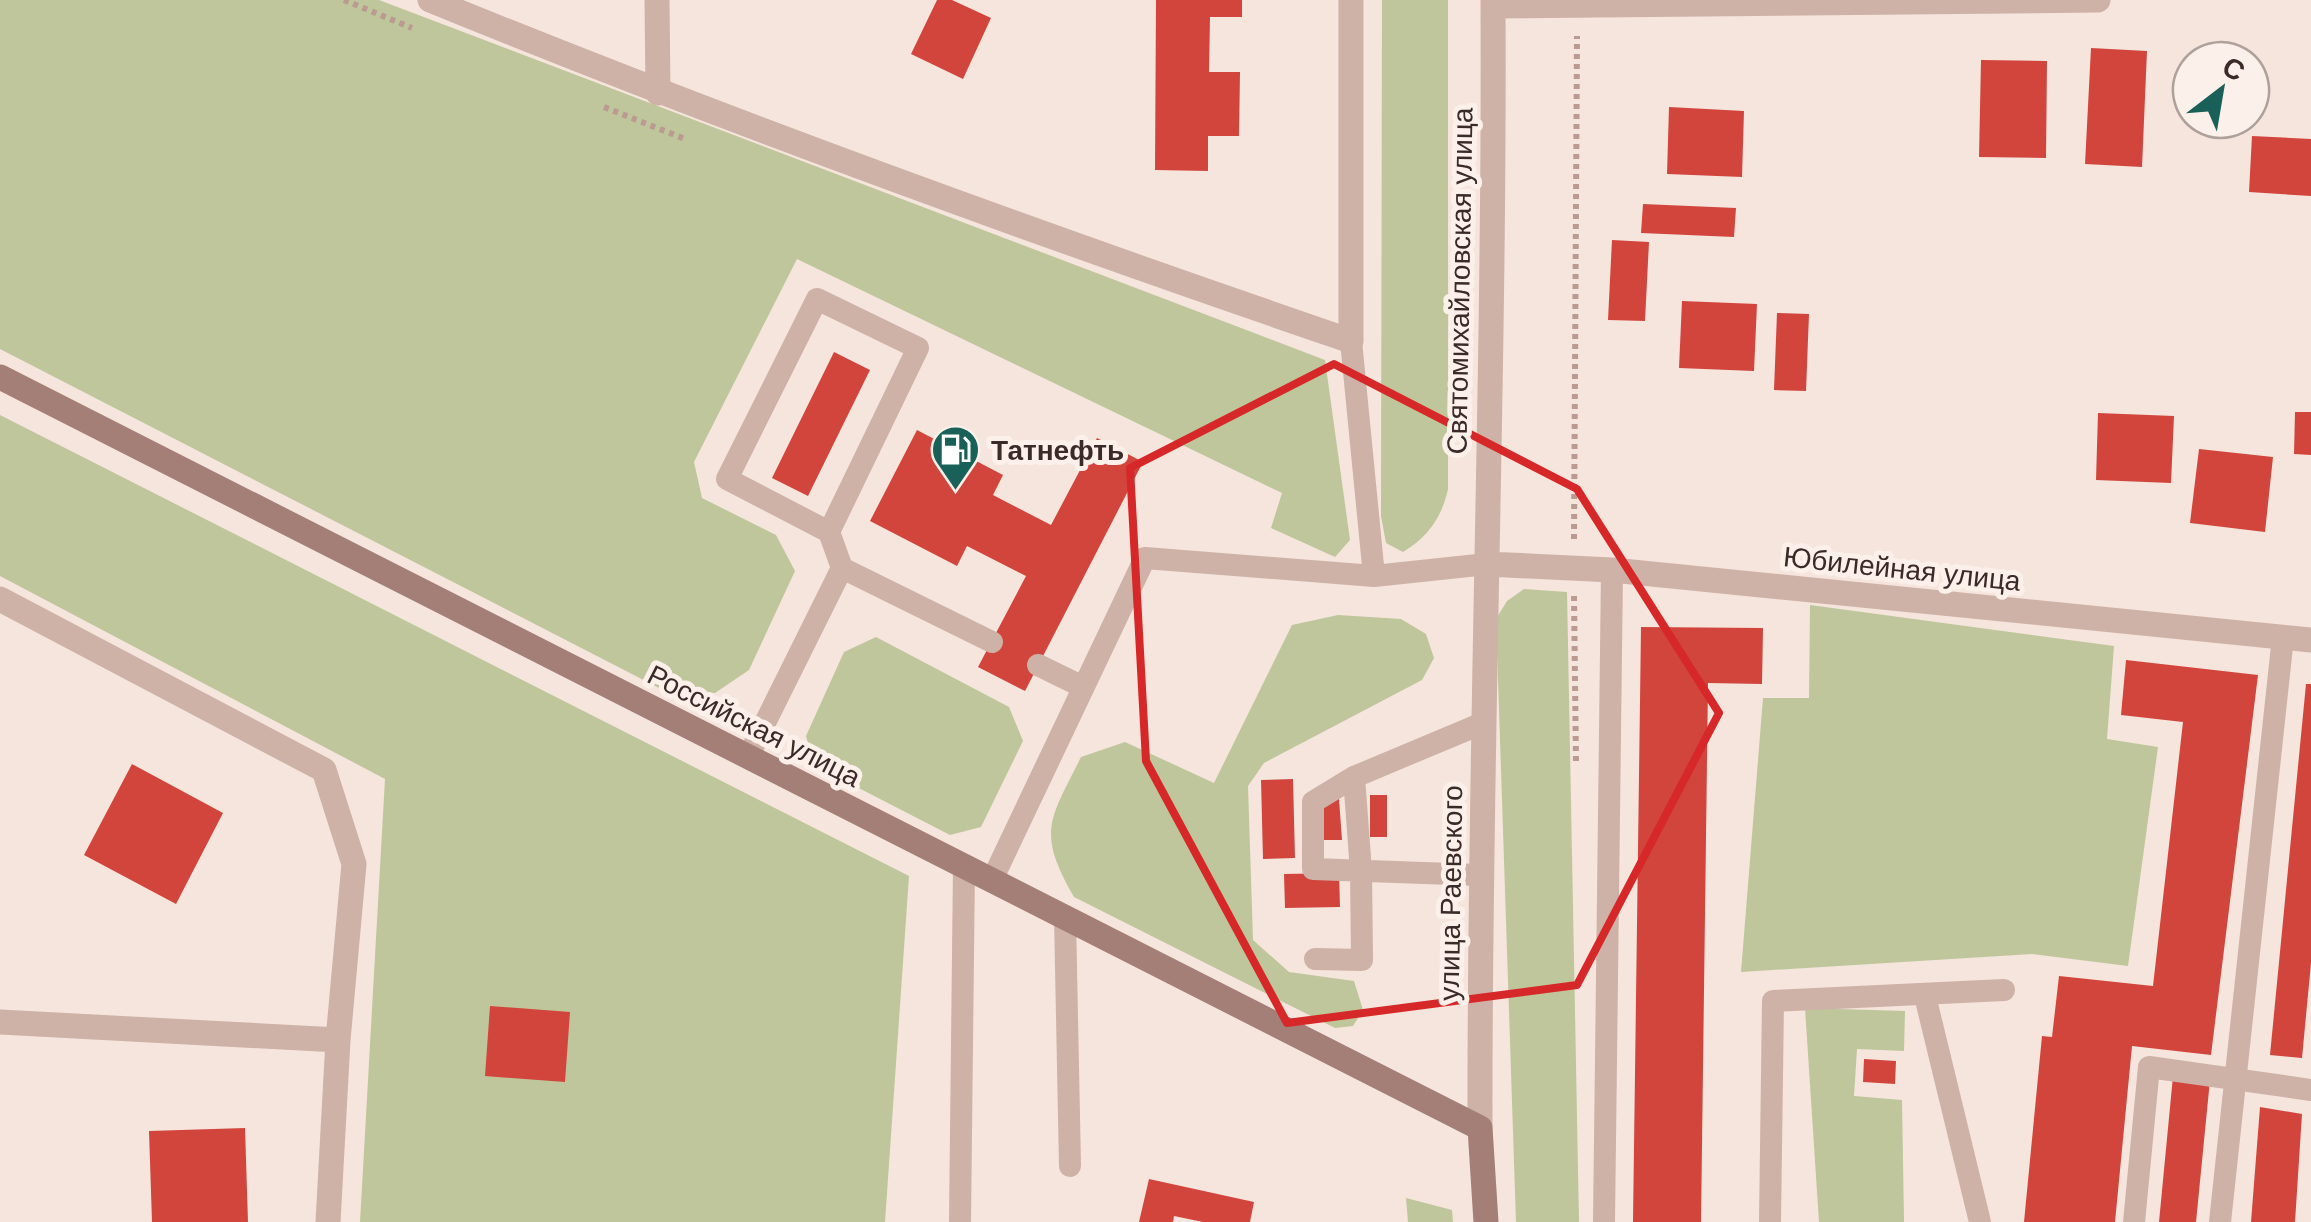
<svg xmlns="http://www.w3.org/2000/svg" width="2311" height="1222" viewBox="0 0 2311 1222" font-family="Arial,sans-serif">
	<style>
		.green { fill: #bfc69b }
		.building { fill: #d2453d }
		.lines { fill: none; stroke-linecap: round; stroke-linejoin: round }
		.path { stroke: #bb9b91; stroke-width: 6; stroke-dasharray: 5 5; stroke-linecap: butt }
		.lane { stroke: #ceb1a7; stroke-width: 22 }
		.street { stroke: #ceb1a7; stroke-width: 25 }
		.secondary { stroke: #a37f78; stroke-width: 25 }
		.marked { fill: none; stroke: #d62828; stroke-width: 8; stroke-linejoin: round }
		.labels { text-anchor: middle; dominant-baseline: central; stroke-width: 10; stroke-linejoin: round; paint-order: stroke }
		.street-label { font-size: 28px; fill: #3a2a28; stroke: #fcf0ea }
		.poi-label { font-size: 28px; font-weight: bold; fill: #3a2a28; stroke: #fcf0ea; text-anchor: start }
	</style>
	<rect width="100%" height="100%" fill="#f5e5dd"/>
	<path class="green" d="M0,0h379l946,360 25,180 -15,17 -64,-29 11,-35 -485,-234 -103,203 8,36 74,37 19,36 -46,99 -34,23 -54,-4 -661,-340z
		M1382,0h66v489c-6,28 -20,48 -45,63l-17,-9 -5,-27z
		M0,415l909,461 -24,346h-525l25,-443 -385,-203z
		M1524,589l43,3 12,630h-63l-20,-603 11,-18z
		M1810,605l304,41 -7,93 51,8 -30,219 -96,-12 -291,18 22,-274h46z
		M1338,615l63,4 25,15 8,24 -12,22 -158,83 -16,23 5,154 36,32 65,9 9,29 -10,16 -18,2 -261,-131c-38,-66 -24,-77 7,-140l44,-15 89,41 78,-158z
		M876,637l133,70 14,34 -42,86 -31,8 -136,-70 -8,-29 38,-84z
		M1805,1008l100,3 -1,40 -47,-2 -3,47 48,4 2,122h-85z
		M1406,1198l46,12 1,12h-45z"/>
	<path class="building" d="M937,0h15l39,18 -28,61 -52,-25z
		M1156,0h86v17h-32l-1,55h31l-1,64h-31v35l-53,-1z
		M2091,48l56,3 -5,116 -57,-3z
		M1981,60l66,1 -1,97 -67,-1z
		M1669,107l75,4 -2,66 -75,-3z
		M2252,136l59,3v57l-62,-4z
		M1643,204l93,4 -2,29 -93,-4z
		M1612,240l37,2 -4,79 -37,-1z
		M1682,301l75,3 -3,67 -75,-3z
		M1777,313l32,1 -3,77 -32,-1z
		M834,352l36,18 -62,126 -36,-18z
		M2295,412h16v43l-17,-1z
		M2098,413l76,3 -3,67 -75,-3z
		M917,430l86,45 -10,20 58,30 46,-87 46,24 -118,229 -47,-24 48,-91 -59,-30 -10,20 -87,-45z
		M2199,449l74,8 -8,75 -75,-9z
		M1641,627l122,1 -1,56 -54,-1 -7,539h-68z
		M2126,660l132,15 -47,380 -79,-9 -17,176h-91l18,-186 10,1 7,-61 94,10 30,-264 -62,-7z
		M2306,684h5v279l-9,95 -32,-3z
		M132,764l91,49 -47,91 -92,-49z
		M1293,779l2,79 -32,1 -2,-79z
		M1370,795h17v42h-17z
		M1339,799l3,41h-18l-3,-39z
		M1339,873l1,34 -55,1 -1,-34z
		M490,1006l80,6 -5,70 -80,-6z
		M1864,1059l32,2 -1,23 -32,-2z
		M2173,1076l37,4 -14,142h-37z
		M2260,1107l42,7 -7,108h-44z
		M245,1128l3,94h-96l-3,-91z
		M1149,1179l105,23 -4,20h-47l-29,-6 -1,6h-34z"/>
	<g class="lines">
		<path class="path" d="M344,0l68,28
			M604,107l81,32
			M1574,539l3,-503
			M1574,596l2,168"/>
		<path class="lane" d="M1351,341l23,235
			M829,532l89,-184 -101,-49 -90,180 102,53 13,36
			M1038,665l45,22
			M748,757l94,-189 150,74
			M1479,875l-166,-6v-67l41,-25 129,-54
			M992,880l153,-322 229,18 113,-12
			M1065,917l5,249
			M1315,959l47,1 -1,-89 -7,-94
			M1925,996l55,226
			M960,1222l4,-356
			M1604,1222l8,-652
			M1770,1222l3,-221 231,-11
			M2134,1222l15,-155 162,23
			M2220,1222l63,-585"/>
		<path class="street" d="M430,0c303,124 611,235 921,341v-341
			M657,0l1,93
			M1493,6l605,-6
			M1487,564l125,6 699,70
			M0,599l324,171 30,94 -16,176 -10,182
			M0,1022l338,18
			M1480,1128c-1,-376 15,-752 13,-1128"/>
		<path class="secondary" d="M0,377l1480,751 6,94"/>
	</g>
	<path class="marked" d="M1334,364l243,125 142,224 -142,272 -290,38 -141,-262 -16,-293z"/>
	<defs>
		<symbol id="fuel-pin" viewBox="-11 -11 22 30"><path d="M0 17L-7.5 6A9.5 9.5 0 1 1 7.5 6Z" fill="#196058" stroke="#fcf0ea"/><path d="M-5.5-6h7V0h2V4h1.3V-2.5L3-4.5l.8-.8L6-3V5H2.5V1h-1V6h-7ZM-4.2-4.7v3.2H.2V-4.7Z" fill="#fff"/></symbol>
	</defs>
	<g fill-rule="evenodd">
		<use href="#fuel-pin" x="928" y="422" width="55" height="75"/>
	</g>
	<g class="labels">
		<g class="street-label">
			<text transform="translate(1460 281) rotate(-89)">Святомихайловская улица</text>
			<text transform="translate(1902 569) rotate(6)">Юбилейная улица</text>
			<text transform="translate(754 726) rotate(27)">Российская улица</text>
			<text transform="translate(1451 893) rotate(-89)">улица Раевского</text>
		</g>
		<g class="poi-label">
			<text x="991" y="450">Татнефть</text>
		</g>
	</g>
	<g transform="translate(2221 90) rotate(31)"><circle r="48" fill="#fcf0ea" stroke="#aea19c" stroke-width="2.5"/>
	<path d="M0-8L18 38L0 25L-18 38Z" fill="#196058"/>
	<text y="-15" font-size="28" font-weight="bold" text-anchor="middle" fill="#3a2a28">С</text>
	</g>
</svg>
